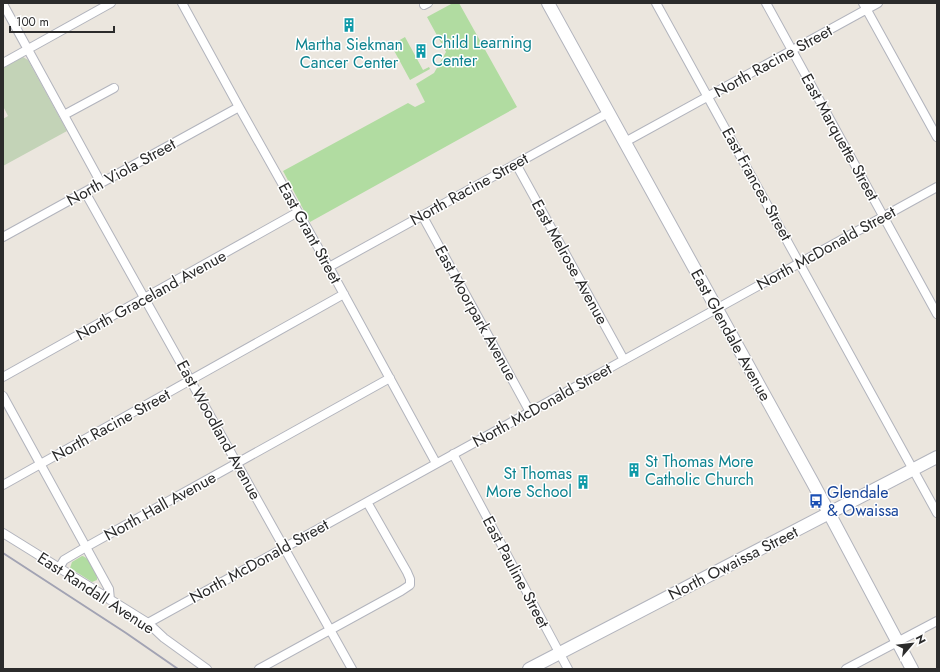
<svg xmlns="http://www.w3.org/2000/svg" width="940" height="672" viewBox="0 0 940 672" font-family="Jost,sans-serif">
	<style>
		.green { fill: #b1dca1 }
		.cemetery { fill: #c3d3b7 }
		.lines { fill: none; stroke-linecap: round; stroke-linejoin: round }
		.street-casing { stroke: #b2b4bd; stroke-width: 10 }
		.secondary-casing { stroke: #b2b4bd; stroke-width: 14 }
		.street { stroke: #fff; stroke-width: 8 }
		.secondary { stroke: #fff; stroke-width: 12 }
		.rail { stroke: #a2a3b3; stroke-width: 2 }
		.labels { text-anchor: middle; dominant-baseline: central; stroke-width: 3; stroke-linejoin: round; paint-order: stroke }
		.culture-label { font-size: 16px; fill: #0d838f; stroke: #fff; text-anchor: start }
		.street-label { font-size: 16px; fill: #2b2b2b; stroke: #fff }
		.transit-label { font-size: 16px; fill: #164399; stroke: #fff; text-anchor: start }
	</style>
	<rect width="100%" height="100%" fill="#ebe6de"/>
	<path class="green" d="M453,3h6l58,104 -207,115 -27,-51 125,-68 7,4 10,-5 -9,-18 18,-11 12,-21 -19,-35z
		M405,37l18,33 6,-3 1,2 -20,11 -19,-35z
		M82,556c7,1 16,16 15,24l-5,2 -22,-14 2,-6z"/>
	<path class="cemetery" d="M23,57l5,3 39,71 -64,35v-47l5,-3 -5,-10v-38z"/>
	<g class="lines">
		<defs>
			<path id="street" d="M182,3l57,104 90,160 107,196
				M656,3l281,510
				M766,3l171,311
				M863,3l74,134
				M3,4l98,179
				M424,5l4,-2
				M3,63l108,-60
				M64,115l50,-27
				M625,142l253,-139
				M516,164l108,196
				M85,192l267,477
				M422,215l108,197
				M3,237l236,-130
				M329,267l279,-154
				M3,377l295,-165
				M3,396l106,193 1,11
				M453,454l115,215
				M3,485l341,-191
				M3,533l145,90 16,15 43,31
				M59,568l5,-8 22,-13 304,-169
				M148,623l789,-436
				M259,669l142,-78 9,-6v-6l-3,-7 -40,-70
				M846,669l91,-48"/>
			<path id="secondary" d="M548,3l265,480 99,186
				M529,669l408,-212"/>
		</defs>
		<use href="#street" class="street-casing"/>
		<use href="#secondary" class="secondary-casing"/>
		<use href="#street" class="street"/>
		<use href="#secondary" class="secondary"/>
		<path class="rail" d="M3,553l123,80 52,36"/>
	</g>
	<defs>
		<symbol id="building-bare" viewBox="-9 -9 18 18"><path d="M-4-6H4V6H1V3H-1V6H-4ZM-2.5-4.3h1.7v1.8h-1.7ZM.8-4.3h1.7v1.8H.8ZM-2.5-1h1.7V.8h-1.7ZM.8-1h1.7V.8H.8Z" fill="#0f9aa8" stroke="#fff" stroke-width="2.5" paint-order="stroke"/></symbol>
		<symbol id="bus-bare" viewBox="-9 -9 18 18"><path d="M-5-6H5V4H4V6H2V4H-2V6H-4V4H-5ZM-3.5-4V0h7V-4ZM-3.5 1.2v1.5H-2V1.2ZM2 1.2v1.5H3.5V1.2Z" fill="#1a4fb4" stroke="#fff" stroke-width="2.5" paint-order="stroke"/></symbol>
	</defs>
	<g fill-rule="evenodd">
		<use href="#building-bare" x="339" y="15" width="20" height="20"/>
		<use href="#building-bare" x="411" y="41" width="20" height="20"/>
		<use href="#building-bare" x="624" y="460" width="20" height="20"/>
		<use href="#building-bare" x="573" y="472" width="20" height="20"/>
		<use href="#bus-bare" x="806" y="491" width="20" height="20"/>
	</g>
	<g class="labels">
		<g class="culture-label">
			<text x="432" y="42">Child Learning<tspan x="432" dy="18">Center</tspan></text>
			<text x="349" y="44" text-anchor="middle">Martha Siekman<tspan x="349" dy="18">Cancer Center</tspan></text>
			<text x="645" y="461">St Thomas More<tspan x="645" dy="18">Catholic Church</tspan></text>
			<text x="572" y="473" text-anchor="end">St Thomas<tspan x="572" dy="18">More School</tspan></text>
		</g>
		<g class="street-label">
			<text transform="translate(773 61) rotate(-29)">North Racine Street</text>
			<text transform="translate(840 137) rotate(61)">East Marquette Street</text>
			<text transform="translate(121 172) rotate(-29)">North Viola Street</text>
			<text transform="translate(757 184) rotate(61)">East Frances Street</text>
			<text transform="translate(469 189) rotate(-29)">North Racine Street</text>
			<text transform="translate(310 233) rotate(61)">East Grant Street</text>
			<text transform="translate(826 248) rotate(-29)">North McDonald Street</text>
			<text transform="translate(570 262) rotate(61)">East Melrose Avenue</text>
			<text transform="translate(151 295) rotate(-29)">North Graceland Avenue</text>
			<text transform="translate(476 313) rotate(61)">East Moorpark Avenue</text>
			<text transform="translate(731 335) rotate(61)">East Glendale Avenue</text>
			<text transform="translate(542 405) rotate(-29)">North McDonald Street</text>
			<text transform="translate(111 425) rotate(-29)">North Racine Street</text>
			<text transform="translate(219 430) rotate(61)">East Woodland Avenue</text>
			<text transform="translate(160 506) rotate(-29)">North Hall Avenue</text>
			<text transform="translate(259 561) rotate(-29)">North McDonald Street</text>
			<text transform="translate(733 563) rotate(-27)">North Owaissa Street</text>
			<text transform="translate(516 572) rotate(62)">East Pauline Street</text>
			<text transform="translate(96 593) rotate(33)">East Randall Avenue</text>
		</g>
		<g class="transit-label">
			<text x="827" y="492">Glendale<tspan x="827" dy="18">&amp; Owaissa</tspan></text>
		</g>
	</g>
	<rect width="940" height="672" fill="none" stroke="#2b2b2b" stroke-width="8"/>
	<g transform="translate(912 644) rotate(62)" stroke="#ffffff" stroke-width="3" paint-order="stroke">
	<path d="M0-3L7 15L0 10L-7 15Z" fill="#2b2b2b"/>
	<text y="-6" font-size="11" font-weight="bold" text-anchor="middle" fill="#2b2b2b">N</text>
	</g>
	<path d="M10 26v6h104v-6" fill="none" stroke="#2b2b2b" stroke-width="2"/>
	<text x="16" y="26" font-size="12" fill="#2b2b2b" stroke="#ffffff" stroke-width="3" paint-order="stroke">100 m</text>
</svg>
